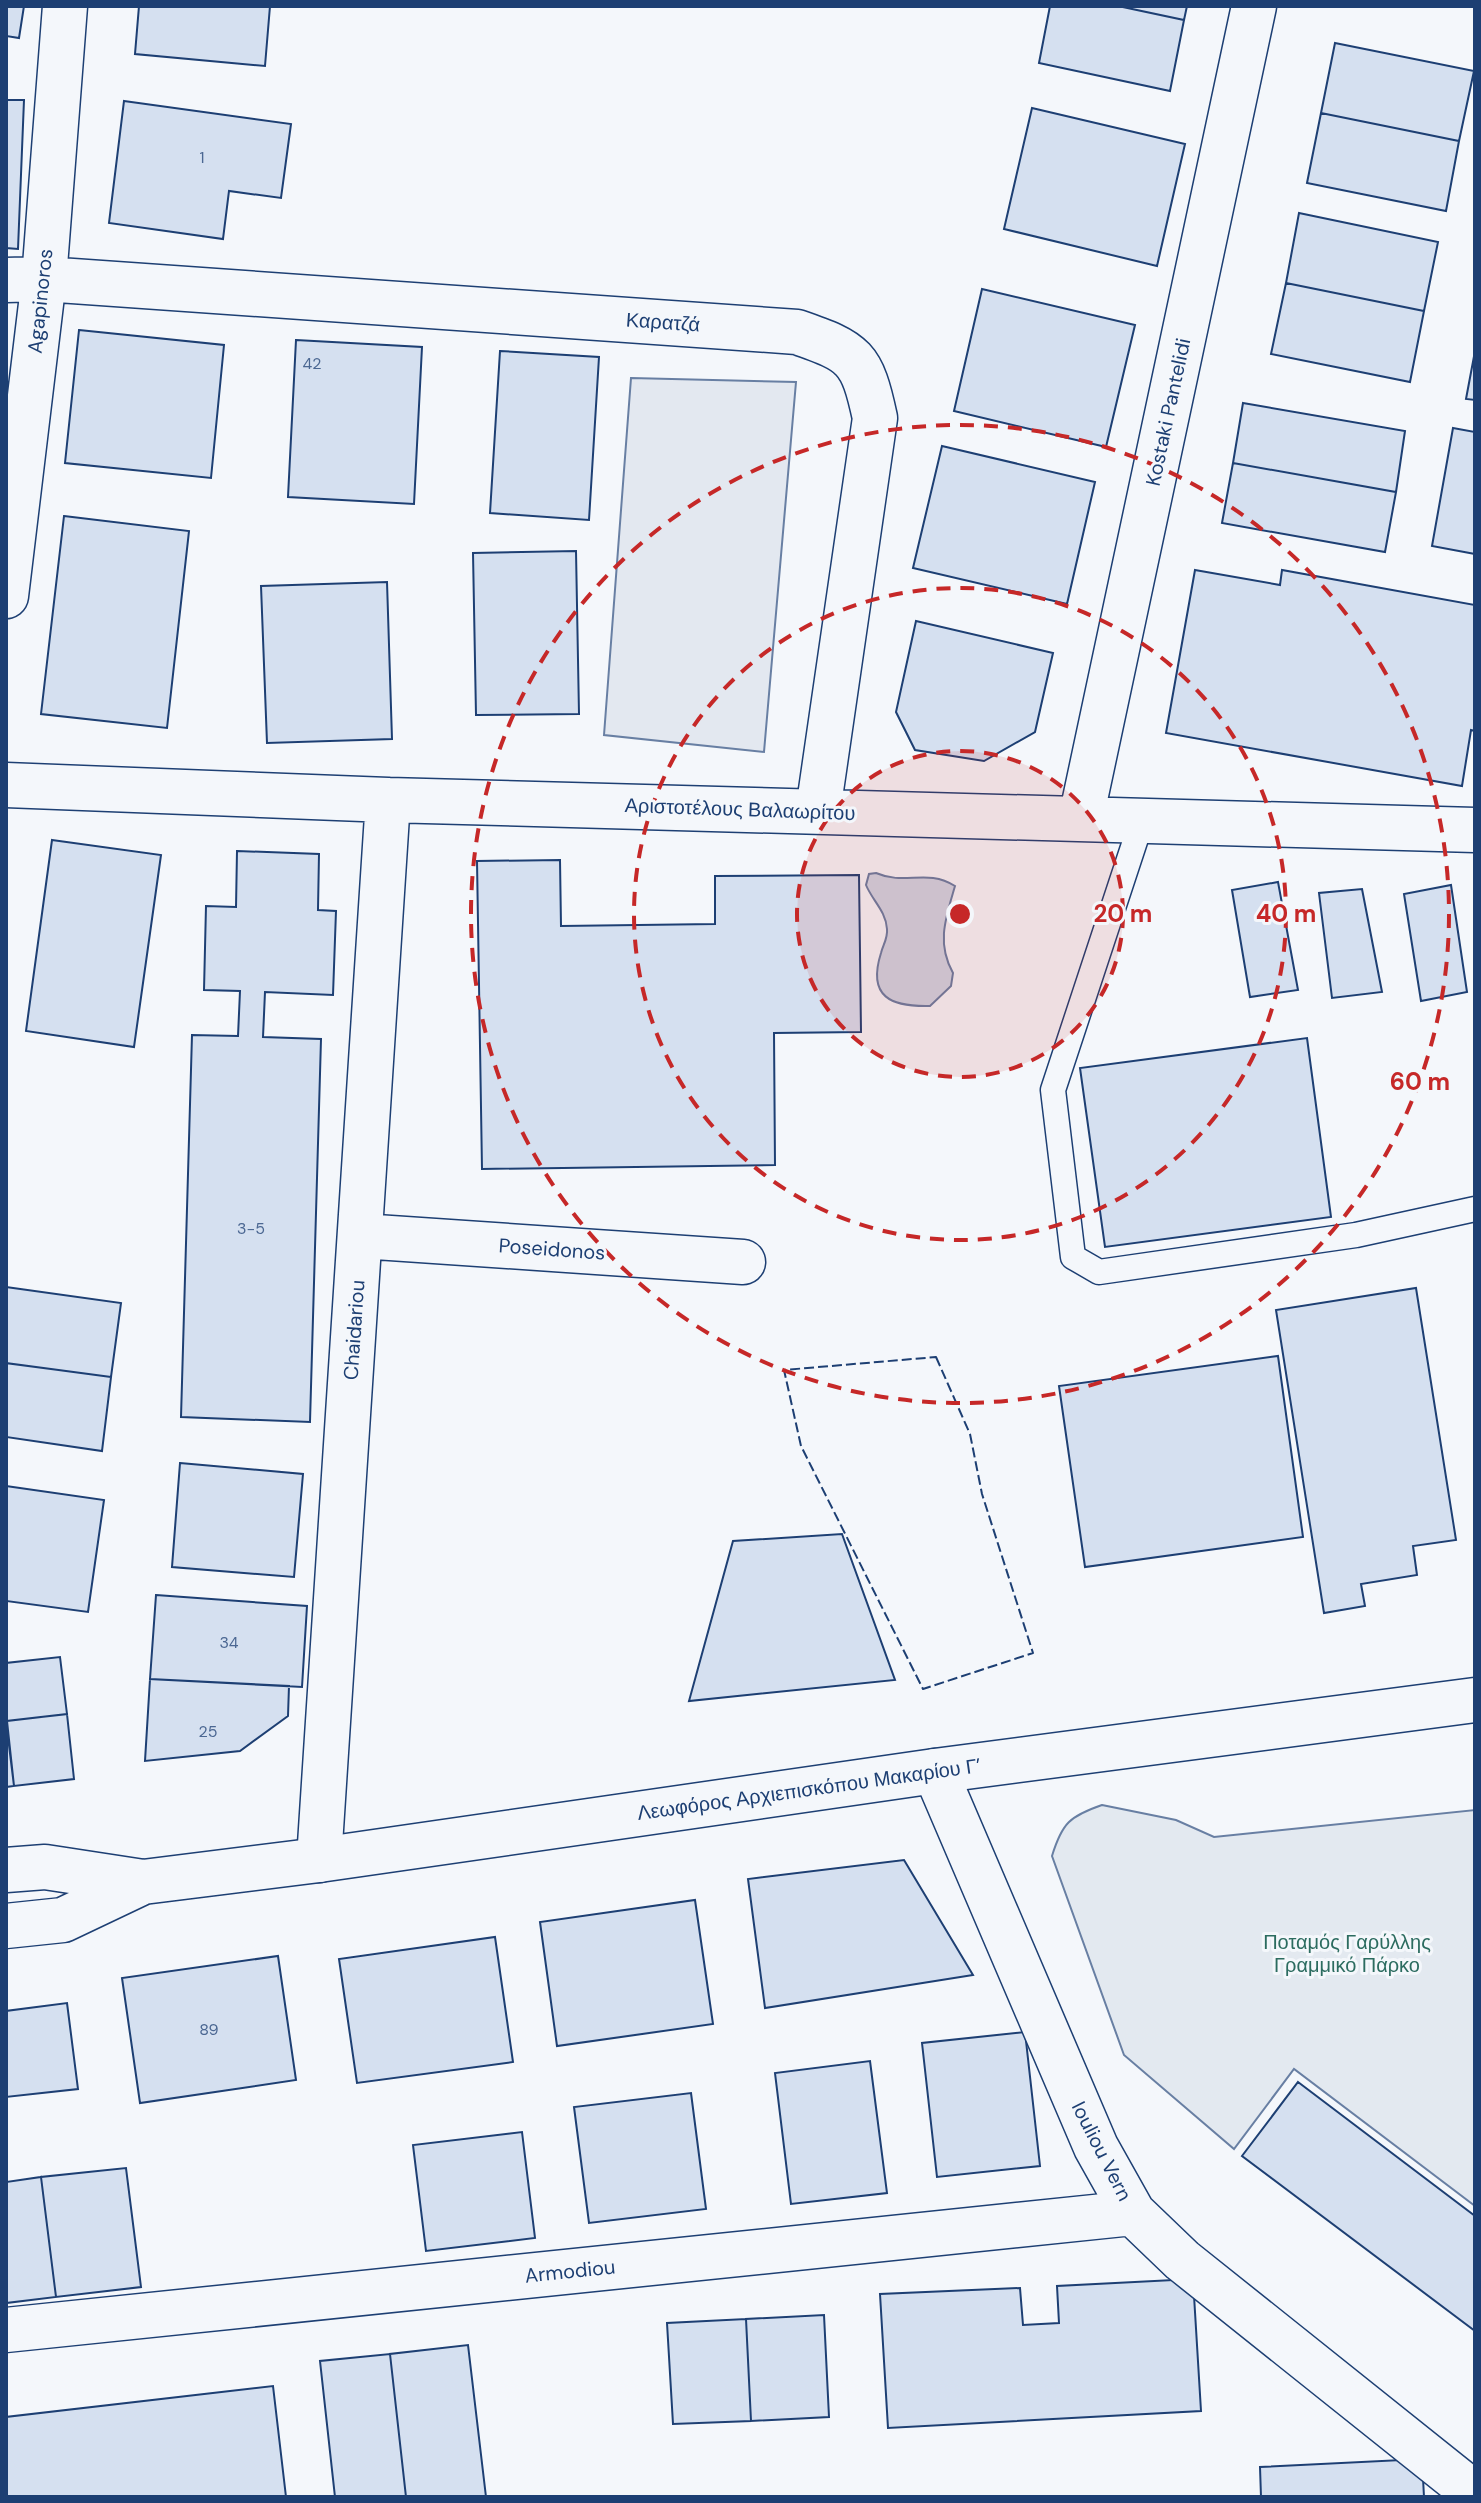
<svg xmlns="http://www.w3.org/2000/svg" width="1481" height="2503" viewBox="0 0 1481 2503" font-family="'DM Sans',sans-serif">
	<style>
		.green { fill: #e3e9f0; stroke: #687fa3; stroke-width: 2 }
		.parking { fill: #e3e8f0; stroke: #687fa3; stroke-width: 2 }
		.water { fill: #cfd7e4; stroke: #687fa3; stroke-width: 2 }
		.building { fill: #d5e0f0; stroke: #1d3f73; stroke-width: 2 }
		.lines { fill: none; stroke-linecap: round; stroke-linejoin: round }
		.service-casing { stroke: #1d3f73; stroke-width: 27 }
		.minor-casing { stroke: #1d3f73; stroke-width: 47 }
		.secondary-casing { stroke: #1d3f73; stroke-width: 47 }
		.service { stroke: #f4f7fb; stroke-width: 24 }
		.minor { stroke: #f4f7fb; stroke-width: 44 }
		.secondary { stroke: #f4f7fb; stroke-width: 44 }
		.fence { stroke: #1d3f73; stroke-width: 2; stroke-dasharray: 10 4; stroke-linecap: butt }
		.ring { fill: none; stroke: #c62828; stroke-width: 4; stroke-dasharray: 14 10 }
		.labels { text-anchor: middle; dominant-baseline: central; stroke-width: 6; stroke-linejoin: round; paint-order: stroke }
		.number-label { font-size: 16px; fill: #4b6792 }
		.street-label { font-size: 20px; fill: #1d3f73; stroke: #f4f7fb }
		.park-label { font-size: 20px; fill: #2c6c60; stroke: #f4f7fb }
		.centre { fill: #c62828; stroke: #f4f7fb; stroke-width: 4 }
		.ring-label { font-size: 24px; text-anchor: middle; font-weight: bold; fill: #c62828; stroke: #f4f7fb; stroke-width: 6; stroke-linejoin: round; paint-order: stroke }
	</style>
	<rect width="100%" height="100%" fill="#f4f7fb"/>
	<path class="green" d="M1102,1805l74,15 38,17 261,-27v396l-181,-137 -60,80 -110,-94 -72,-199c10,-33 18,-40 50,-51z"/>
	<path class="parking" d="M631,378l165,4 -32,370 -160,-17z"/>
	<path class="water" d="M876,873c30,13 50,-5 79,13 -9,31 -19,57 -2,87l-2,13 -21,20c-39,1 -63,-9 -49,-53 2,-8 7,-15 6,-24 -1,-18 -15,-29 -21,-44l3,-11z"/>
	<path class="building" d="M6,6h18l-5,32 -13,-2z
		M139,6h131l-5,60 -130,-12z
		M1050,6h68l66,14 -14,71 -131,-28z
		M1118,6h69l-3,14z
		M1335,43l139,28 -15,70 -138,-28z
		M6,100h18l-6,149 -12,-1z
		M124,101l167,23 -10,74 -52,-7 -6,48 -114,-16z
		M1032,108l153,36 -28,122 -153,-37z
		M1321,113l138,28 -13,70 -139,-28z
		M1299,213l139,29 -14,69 -138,-28z
		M1286,283l138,28 -14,71 -139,-28z
		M982,289l153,36 -29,122 -152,-36z
		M79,330l145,15 -13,133 -146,-15z
		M296,340l126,7 -8,157 -126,-7z
		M500,351l99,6 -10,163 -99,-7z
		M1475,351v49l-9,-1z
		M1243,403l162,28 -9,61 -163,-29z
		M1453,428l22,4v122l-43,-8z
		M942,446l153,36 -28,122 -154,-36z
		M1233,463l163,29 -11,60 -163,-29z
		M64,516l125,15 -22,197 -126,-14z
		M576,551l3,163 -103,1 -3,-162z
		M1195,570l85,15 2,-15 193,35v126l-4,-1 -9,56 -296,-53z
		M387,582l5,157 -125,4 -6,-157z
		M916,621l137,32 -18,79 -51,29 -69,-11 -19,-38z
		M52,840l109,15 -27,192 -108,-16z
		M237,851l82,3 -1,56 18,1 -3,84 -68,-3 -2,45 58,2 -11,383 -129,-5 11,-382 46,1 2,-45 -36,-1 2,-84 30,1z
		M560,860l1,66 154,-2v-48l144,-1 2,157 -87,1 1,132 -293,4 -5,-308z
		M1278,882l20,108 -48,7 -18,-107z
		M1451,885l16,107 -46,9 -17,-107z
		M1362,889l20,103 -50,6 -13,-105z
		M1307,1038l24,179 -226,30 -25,-179z
		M6,1287l115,16 -10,74 -105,-14z
		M1416,1288l40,252 -43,6 4,29 -56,9 4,22 -41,7 -48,-303z
		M1278,1356l25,181 -218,30 -26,-181z
		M6,1363l105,14 -9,74 -96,-14z
		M180,1463l123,11 -9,103 -122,-10z
		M6,1486l98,14 -16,112 -82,-11z
		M842,1534l53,146 -206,21 44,-160z
		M156,1595l151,11 -5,81 -152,-8z
		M60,1657l7,57 -61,7v-58z
		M150,1679l139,7 -1,30 -48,35 -95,10z
		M67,1714l7,65 -60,7 -7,-65z
		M6,1721l8,65 -8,1z
		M904,1860l69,115 -208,33 -17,-129z
		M695,1900l18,124 -156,22 -17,-124z
		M495,1937l18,125 -156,21 -18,-124z
		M278,1956l18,124 -156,23 -18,-125z
		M67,2003l11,86 -72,8v-86z
		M1025,2032l15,134 -103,11 -15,-134z
		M870,2061l17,132 -96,11 -16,-131z
		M1298,2082l177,134v115l-233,-175z
		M691,2093l15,116 -117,14 -15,-116z
		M522,2132l13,106 -109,13 -13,-106z
		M126,2168l15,119 -85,10 -15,-120z
		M41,2177l15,120 -50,6v-121z
		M1193,2279l8,132 -313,17 -8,-134 140,-6 3,37 36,-2 -2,-37z
		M824,2315l5,102 -78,4 -5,-102z
		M746,2319l5,102 -78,3 -6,-101z
		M468,2345l18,152h-80l-16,-143z
		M390,2354l16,143h-71l-15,-136z
		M273,2386l13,111h-280v-80z
		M1422,2459l2,38h-163l-1,-30z"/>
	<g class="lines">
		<defs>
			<path id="service" d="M1142,820l-89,270 20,167 26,15 257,-37 119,-26"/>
			<path id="minor" d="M6,280l38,-1 753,53c58,20 65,25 78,86l-57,393
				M6,596l38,-317 21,-273
				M6,785l382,15 1087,30
				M1081,818l173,-812
				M361,1236l382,26
				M935,1771l161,376 37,66 49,47 293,234
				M319,1860l69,-1060
				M6,2330l1127,-117"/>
			<path id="secondary" d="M6,1870l39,-3 98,15 176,-22 616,-89 540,-71
				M6,1926l57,-6 80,-38"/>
		</defs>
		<use href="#service" class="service-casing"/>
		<use href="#minor" class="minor-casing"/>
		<use href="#secondary" class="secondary-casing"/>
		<use href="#service" class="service"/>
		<use href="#minor" class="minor"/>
		<use href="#secondary" class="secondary"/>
		<path class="fence" d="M936,1357l34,77 12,60 51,159 -110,36 -122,-243 -17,-76z"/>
	</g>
	<circle cx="960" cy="914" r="163" fill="#c62828" fill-opacity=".12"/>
	<g class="ring">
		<circle cx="960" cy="914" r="163"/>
		<circle cx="960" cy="914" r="326"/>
		<circle cx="960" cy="914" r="489"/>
	</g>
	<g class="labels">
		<g class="number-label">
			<text x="202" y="157">1</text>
			<text x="312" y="363">42</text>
			<text x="251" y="1228">3-5</text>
			<text x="229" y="1642">34</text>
			<text x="208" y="1731">25</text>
			<text x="209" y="2029">89</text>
		</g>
		<g class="street-label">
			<text transform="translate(40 301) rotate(-84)">Agapinoros</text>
			<text transform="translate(663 322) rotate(4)">Καρατζά</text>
			<text transform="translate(1168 412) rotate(-78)">Kostaki Pantelidi</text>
			<text transform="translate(740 809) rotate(2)">Αριστοτέλους Βαλαωρίτου</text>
			<text transform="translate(552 1249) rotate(4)">Poseidonos</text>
			<text transform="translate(354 1330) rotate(-86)">Chaidariou</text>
			<text transform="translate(809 1789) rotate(-8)">Λεωφόρος Αρχιεπισκόπου Μακαρίου Γ’</text>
			<text transform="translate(1102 2151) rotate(63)">Iouliou Vern</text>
			<text transform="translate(570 2271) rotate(-6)">Armodiou</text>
		</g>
		<g class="park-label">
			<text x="1347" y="1942">Ποταμός Γαρύλλης<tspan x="1347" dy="23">Γραμμικό Πάρκο</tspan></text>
		</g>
	</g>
	<circle cx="960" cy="914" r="12" class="centre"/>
	<g class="ring-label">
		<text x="1123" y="922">20 m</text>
		<text x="1286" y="922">40 m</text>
		<text x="1420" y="1090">60 m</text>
	</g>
	<rect width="1481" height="2503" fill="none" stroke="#1d3f73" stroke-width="16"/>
</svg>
